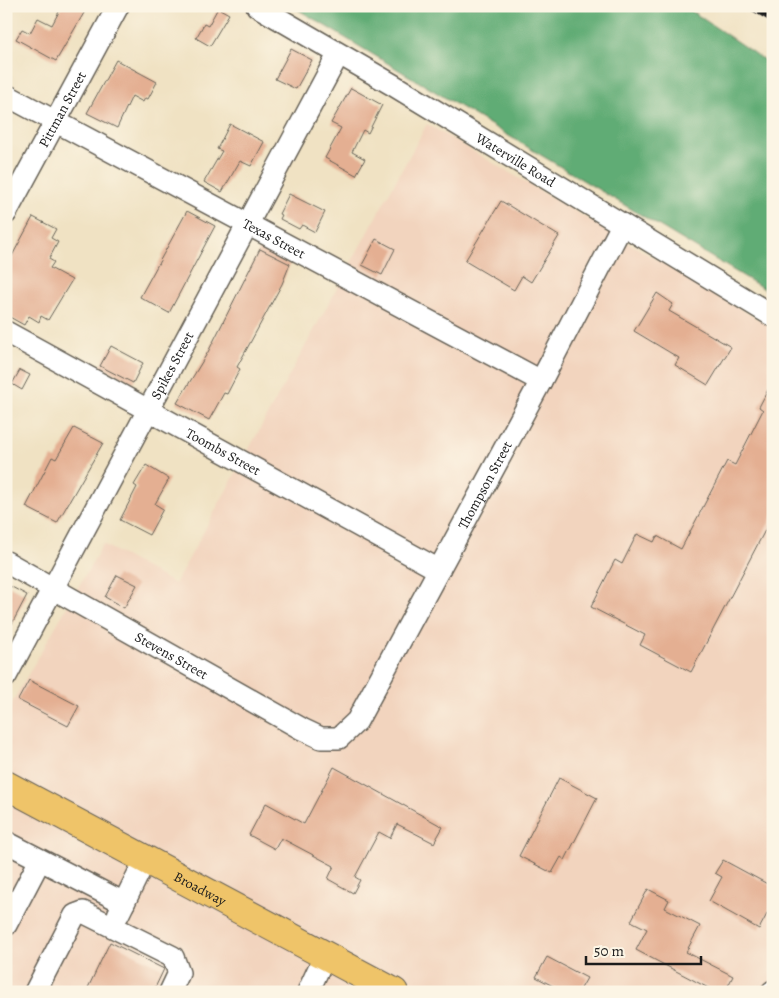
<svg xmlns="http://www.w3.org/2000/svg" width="779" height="998" viewBox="0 0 779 998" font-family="Alegreya,serif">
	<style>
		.built { fill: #f2d4be }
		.forest { fill: #60ac75; stroke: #3e6448 }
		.building { fill: #e4af92 }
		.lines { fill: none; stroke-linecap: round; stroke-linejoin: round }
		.minor-casing { stroke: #666156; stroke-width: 24 }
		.major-casing { stroke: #666156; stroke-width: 30 }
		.minor { stroke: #fff; stroke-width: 21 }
		.major { stroke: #efc469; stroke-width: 28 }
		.rail-casing { stroke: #1c1c1c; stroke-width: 5.5 }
		.rail { stroke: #fcf5e5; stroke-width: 4; stroke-dasharray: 11; stroke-linecap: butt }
		.labels { text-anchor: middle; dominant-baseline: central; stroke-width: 4; stroke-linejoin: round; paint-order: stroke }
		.street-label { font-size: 14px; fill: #1c1c1c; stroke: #fcf5e5 }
	</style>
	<rect width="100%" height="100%" fill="#fcf5e5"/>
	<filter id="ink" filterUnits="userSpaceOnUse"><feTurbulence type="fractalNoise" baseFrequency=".02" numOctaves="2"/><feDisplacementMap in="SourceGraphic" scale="10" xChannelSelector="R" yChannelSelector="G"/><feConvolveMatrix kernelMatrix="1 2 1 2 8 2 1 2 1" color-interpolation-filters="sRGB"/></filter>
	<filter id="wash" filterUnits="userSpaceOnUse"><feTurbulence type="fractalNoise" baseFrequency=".0096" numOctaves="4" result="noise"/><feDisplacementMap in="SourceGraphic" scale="20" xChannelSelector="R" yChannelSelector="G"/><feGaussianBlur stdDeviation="1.12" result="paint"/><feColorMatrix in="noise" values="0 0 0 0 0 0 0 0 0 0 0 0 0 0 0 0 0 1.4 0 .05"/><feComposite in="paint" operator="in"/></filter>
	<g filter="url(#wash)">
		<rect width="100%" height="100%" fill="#f0e2c3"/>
		<path class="built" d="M427,124l346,204v664h-767v-279l97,-169 72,40z"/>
		<path class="forest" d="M292,6h392l89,60v228z"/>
		<g id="blocks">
			<path class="building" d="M62,6h26l-32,55 -40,-22 6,-10 8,4 8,-15 14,7z
				M218,8l11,6 -19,32 -14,-8 8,-14 4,2z
				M291,49l21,11 -16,29 -21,-10z
				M116,60l41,22 -9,17 -3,-1 -2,4 -11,-6 -15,32 -30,-15z
				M351,88l31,17 -14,28 -5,-3 -11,22 13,7 -9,16 -31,-17 16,-30 -10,-5z
				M230,124l34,18 -13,24 -11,-5 -18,31 -18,-10 18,-31 -5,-2z
				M289,194l36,18 -10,20 -13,-7 -3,4 -19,-10 2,-4 -3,-1z
				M501,201l58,35 -28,46 -9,-6 -8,14 -49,-29z
				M187,211l28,15 -46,87 -29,-16z
				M33,217l23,12 -5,9 7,4 -9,17 5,3 -4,6 22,12 -24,40 -7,-4 -2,6 -10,-6 -5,9 -18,-10v-48z
				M376,239l19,10 -13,26 -20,-10z
				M260,249l30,15 -8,20 -45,83 3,2 -13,25 -3,-1 -15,27 -32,-17 31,-51z
				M657,293l16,11 -4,7 62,36 -23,38 -33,-20 4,-7 -45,-27z
				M111,346l32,17 -10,20 -33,-17z
				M20,370l10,5 -8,15 -10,-6z
				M773,380v135l-82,157 -51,-27 5,-10 -54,-28 24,-47 7,4 15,-30 17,8 3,-6 24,13 46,-88 8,4 28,-55 -4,-3z
				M74,428l29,15 -46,80 -31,-16 26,-50 4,2z
				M146,465l23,14 -14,25 8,5 -14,26 -29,-15 17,-33 -3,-2z
				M117,575l20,10 -13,23 -19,-11z
				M6,584l21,11 -21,40z
				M29,680l50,26 -11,20 -50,-26z
				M334,767l109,60 -9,16 -37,-19 -7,14 -11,-6 -24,45 5,3 -7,13 -25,-14 6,-13 -53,-28 -6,11 -26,-14 17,-32 38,21z
				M559,778l38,20 -32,62 -4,-3 -9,16 -33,-17z
				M723,860l50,27v16l-14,26 -50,-28 13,-24 -7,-4z
				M648,889l21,11 -4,8 35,18 -14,26 47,24 -8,16h-9l-80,-42 11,-21 -16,-8z
				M110,942l54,27 -11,23h-67z
				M547,957l40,21 -8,14h-15l-28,-15z"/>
		</g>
	</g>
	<g filter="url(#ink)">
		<use href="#blocks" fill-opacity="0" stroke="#666156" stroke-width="1"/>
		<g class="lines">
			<defs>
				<g id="minor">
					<path id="s1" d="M257,6l136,79 380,231"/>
					<path id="s2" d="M6,95l535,286"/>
					<path id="s3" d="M6,213l112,-207"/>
					<path id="s4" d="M6,332l433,238"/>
					<path id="s5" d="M6,562l296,167 19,9h18l18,-17 184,-340 81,-156"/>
					<path id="s6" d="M6,676l332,-621"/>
					<path d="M6,842l118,61"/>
					<path d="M118,915l27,-55"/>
					<path d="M6,925l34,-65"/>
					<path d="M35,992l40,-77 8,-3 90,45 6,16 -9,19"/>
					<path d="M308,992l17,-37"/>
					<path d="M772,992l1,-1"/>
				</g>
				<g id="major">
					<path id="s7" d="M6,785l388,207"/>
				</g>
			</defs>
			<use href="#minor" class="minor-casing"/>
			<use href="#major" class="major-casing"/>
			<use href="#minor" class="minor"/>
			<use href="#major" class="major"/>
			<defs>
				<path id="rail" d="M749,6l24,14"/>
			</defs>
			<use href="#rail" class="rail-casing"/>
			<use href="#rail" class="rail"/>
		</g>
	</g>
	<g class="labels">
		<g class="street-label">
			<text stroke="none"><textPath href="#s3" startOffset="118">Pittman Street</textPath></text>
			<text stroke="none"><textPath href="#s1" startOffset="301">Waterville Road</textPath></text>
			<text stroke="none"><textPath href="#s2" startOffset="304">Texas Street</textPath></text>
			<text stroke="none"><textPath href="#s6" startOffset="352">Spikes Street</textPath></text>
			<text stroke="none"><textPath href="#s4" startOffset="248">Toombs Street</textPath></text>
			<text stroke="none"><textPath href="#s5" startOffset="672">Thompson Street</textPath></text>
			<text stroke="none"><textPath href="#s5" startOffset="190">Stevens Street</textPath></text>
			<text stroke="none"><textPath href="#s7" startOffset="220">Broadway</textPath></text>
		</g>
	</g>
	<rect width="779" height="998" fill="none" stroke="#fcf5e5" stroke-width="25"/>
	<path d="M586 956v8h115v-8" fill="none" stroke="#1c1c1c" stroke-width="2.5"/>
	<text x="594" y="956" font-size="15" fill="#1c1c1c" stroke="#fcf5e5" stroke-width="4" paint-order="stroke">50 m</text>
</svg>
